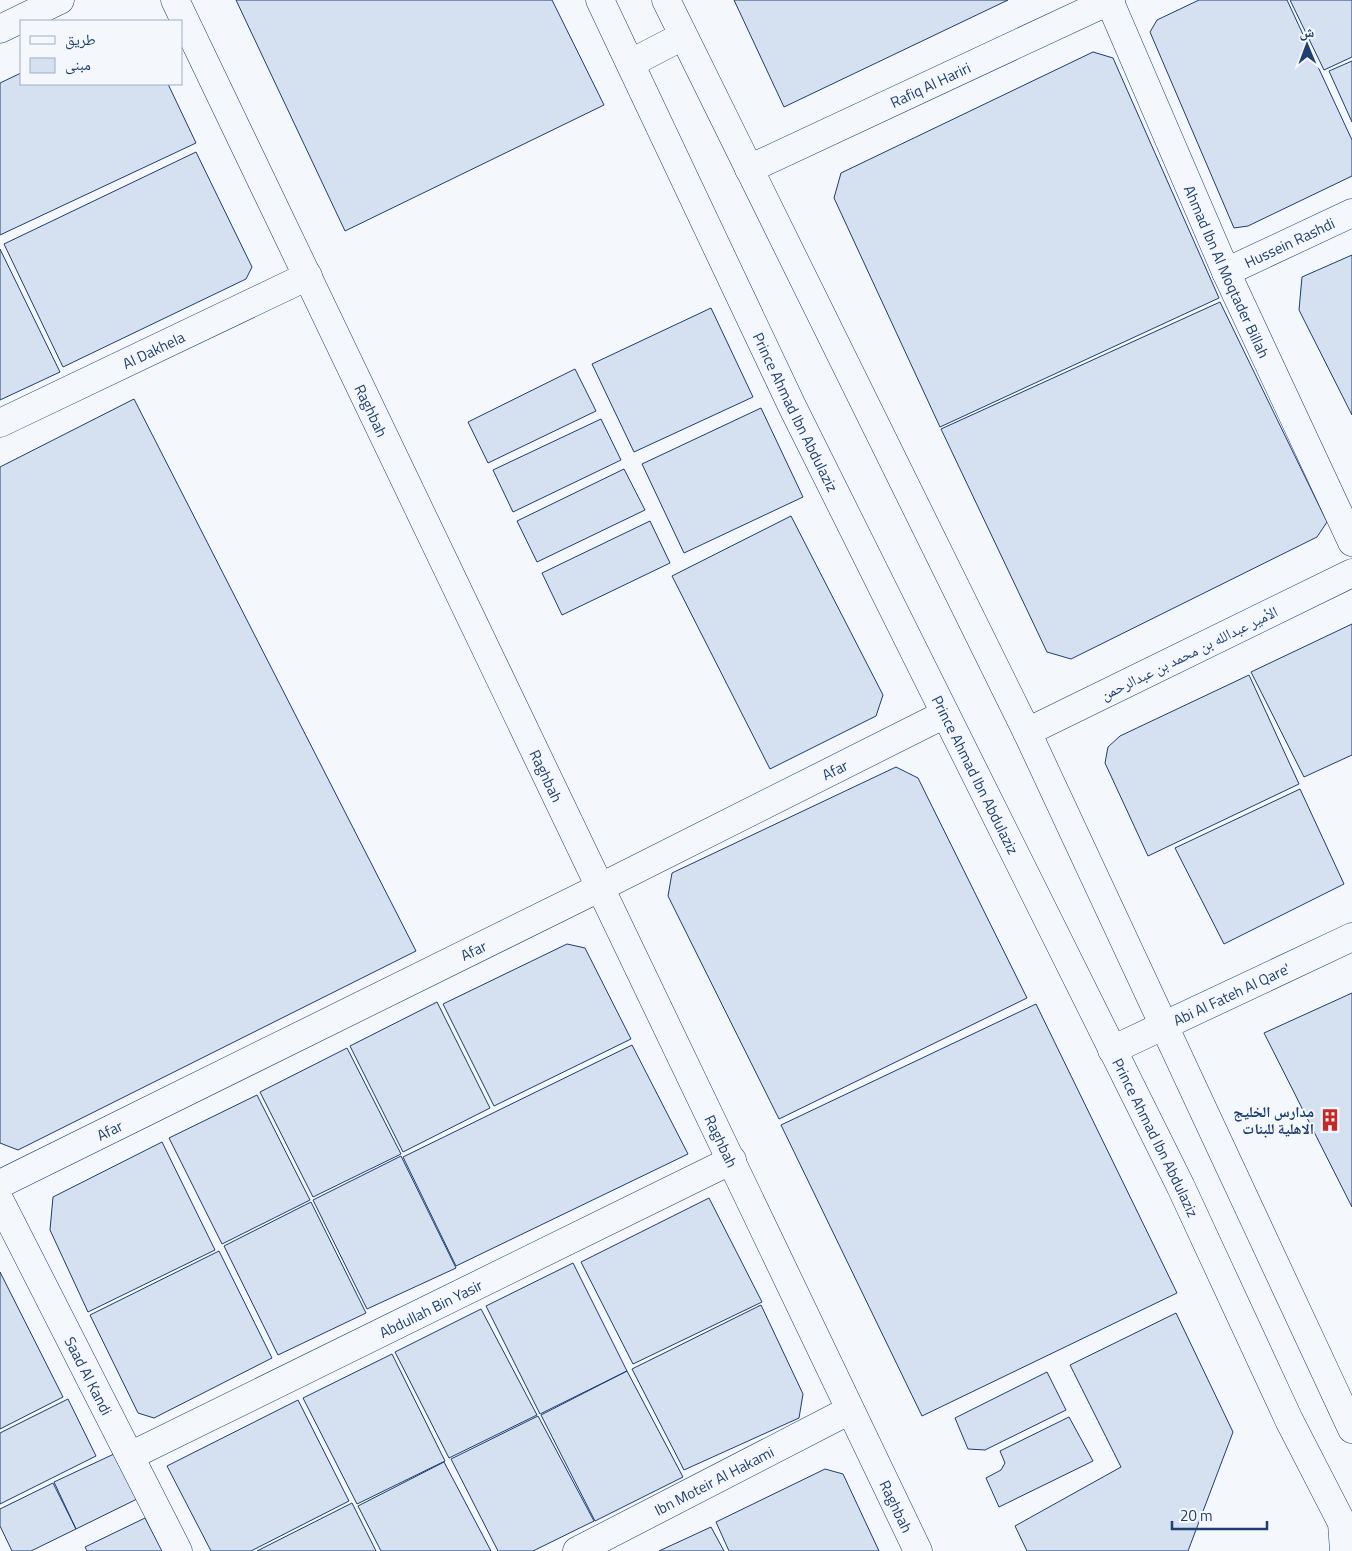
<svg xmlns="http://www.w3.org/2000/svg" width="1352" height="1551" viewBox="0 0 1352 1551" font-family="'Titillium Web','Noto Naskh Arabic',sans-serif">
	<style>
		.building { fill: #d5e0f0; stroke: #1d3f73 }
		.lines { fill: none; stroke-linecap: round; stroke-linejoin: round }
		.minor-casing { stroke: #1d3f73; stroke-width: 29 }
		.minor { stroke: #f4f7fb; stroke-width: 28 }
		.labels { text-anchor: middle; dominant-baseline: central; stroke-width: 4; stroke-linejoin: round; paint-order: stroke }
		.street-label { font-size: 15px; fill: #1d3f73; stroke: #f4f7fb }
		.poi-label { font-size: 15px; font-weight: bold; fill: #1d3f73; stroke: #f4f7fb; text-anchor: end }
	</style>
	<rect width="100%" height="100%" fill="#f4f7fb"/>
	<path class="building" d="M236,0h316l52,105 -259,126z
		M734,0h274l-224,107z
		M1199,0h88l65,140v36l-104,50 -14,2 -84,-196 7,-12z
		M1290,0h62v57l-28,13z
		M1093,52l20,6 106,240 -279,129 -106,-229 7,-25z
		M1352,61v61l-23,-51z
		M21,73v11h147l28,59 -196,92v-152z
		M196,152l56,115 -6,12 -183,88 -59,-123z
		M0,249l60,123 -60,28z
		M1352,255v160l-53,-105 3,-33z
		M1220,302l107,220 -10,15 -246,122 -24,-7 -106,-223z
		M711,308l42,89 -119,55 -42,-88z
		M575,369l21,42 -108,52 -20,-41z
		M134,399l282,552 -398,199 -18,-7v-676z
		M761,408l42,89 -119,56 -42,-89z
		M601,419l20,41 -108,52 -20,-42z
		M624,469l21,41 -108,52 -20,-41z
		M791,516l92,179 -7,21 -106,53 -98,-193z
		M650,521l20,42 -108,52 -20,-42z
		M1352,624v131l-48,22 -53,-105z
		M1249,675l50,109 -151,72 -43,-93 3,-16 12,-11z
		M896,767l22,11 109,220 -248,121 -111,-223 4,-23z
		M1300,789l44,95 -120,60 -49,-96z
		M567,944l18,4 46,91 -137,67 -51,-102z
		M1352,993v214l-88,-174z
		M437,1002l53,106 -87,44 -53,-106z
		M1036,1004l141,289 -255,123 -141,-291z
		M632,1045l56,109 -232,112 -53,-109z
		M347,1048l54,106 -88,43 -53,-105z
		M257,1095l53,105 -88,44 -53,-106z
		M162,1142l53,108 -127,62 -38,-82 3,-33z
		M401,1156l55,112 -89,41 -54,-109z
		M709,1198l53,104 -129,62 -52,-102z
		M311,1202l55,111 -88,42 -54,-109z
		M219,1251l53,107 -118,60 -16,-5 -48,-98z
		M573,1263l54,108 -87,43 -54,-108z
		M0,1272l63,125 -63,32z
		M761,1305l42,89 -4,24 -115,52 -52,-101z
		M481,1309l56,106 -88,43 -54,-106z
		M1176,1313l57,119 -45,119h-161l-12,-25 106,-59 -51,-102z
		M392,1354l53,107 -88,43 -54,-106z
		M627,1371l56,106 -88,44 -54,-106z
		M1047,1372l19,38 -81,40 -17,-1 -13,-31z
		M68,1399l28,57 -96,48v-71z
		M298,1400l51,101 -98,50h-40l-44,-85z
		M538,1416l56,105 -61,30h-35l-47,-92z
		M1069,1417l24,44 -94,46 -13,-29 15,-8 4,-7 -5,-12z
		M114,1454l23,45 -61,30 -22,-47z
		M444,1462l47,89h-110l-23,-45z
		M825,1469l18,5 36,77h-150l-13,-29z
		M53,1483l23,46 -45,22h-19l-12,-25v-17z
		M352,1503l24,48h-119z
		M145,1518l17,33h-75l-2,-4z
		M711,1527l13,24h-65z"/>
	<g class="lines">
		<defs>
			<g id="minor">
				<path id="s1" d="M175,0l743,1551"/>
				<path id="s2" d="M600,0l192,406 389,781 108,233 53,103 2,28"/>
				<path d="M666,0l361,732 325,697"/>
				<path id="s3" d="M1109,0l117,272 126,270"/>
				<path d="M0,29l60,-29"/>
				<path d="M631,63l52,-27"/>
				<path id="s4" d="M749,169l362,-169"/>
				<path id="s5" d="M1226,272l126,-59"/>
				<path id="s6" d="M0,423l308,-147"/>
				<path d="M1027,732l325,-159"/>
				<path id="s7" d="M1112,1050l240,-113"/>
				<path id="s8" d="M0,1184l601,-297 344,-173"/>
				<path id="s9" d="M0,1201l178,350"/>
				<path id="s10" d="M130,1456l602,-296"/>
				<path id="s11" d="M577,1551l273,-141"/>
			</g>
		</defs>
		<use href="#minor" class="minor-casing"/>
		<use href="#minor" class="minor"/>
	</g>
	<defs>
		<symbol id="building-bare" viewBox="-9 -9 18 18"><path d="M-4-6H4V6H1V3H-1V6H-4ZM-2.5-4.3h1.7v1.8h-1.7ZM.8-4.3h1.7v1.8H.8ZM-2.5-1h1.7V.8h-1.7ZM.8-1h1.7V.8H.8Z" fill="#c62828" stroke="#f4f7fb" stroke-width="2.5" paint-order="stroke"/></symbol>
	</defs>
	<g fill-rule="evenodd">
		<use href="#building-bare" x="1314" y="1104" width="32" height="32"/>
	</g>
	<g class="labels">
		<g class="street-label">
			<text stroke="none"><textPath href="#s4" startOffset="200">Rafiq Al Hariri</textPath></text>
			<text stroke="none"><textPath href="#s5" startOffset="70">Hussein Rashdi</textPath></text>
			<text stroke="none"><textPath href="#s3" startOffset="296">Ahmad Ibn Al Moqtader Billah</textPath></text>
			<text stroke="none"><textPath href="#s6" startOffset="170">Al Dakhela</textPath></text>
			<text stroke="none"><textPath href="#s1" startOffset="455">Raghbah</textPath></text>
			<text stroke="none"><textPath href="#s2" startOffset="456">Prince Ahmad Ibn Abdulaziz</textPath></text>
			<text transform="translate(1189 653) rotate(-26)">الأمير عبدالله بن محمد بن عبدالرحمن</text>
			<text stroke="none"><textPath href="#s8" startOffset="932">Afar</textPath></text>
			<text stroke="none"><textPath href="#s1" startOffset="860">Raghbah</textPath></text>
			<text stroke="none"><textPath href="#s2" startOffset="861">Prince Ahmad Ibn Abdulaziz</textPath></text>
			<text stroke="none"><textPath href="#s8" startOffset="528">Afar</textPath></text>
			<text stroke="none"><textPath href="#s7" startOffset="132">Abi Al Fateh Al Qare'</textPath></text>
			<text stroke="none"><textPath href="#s8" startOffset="122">Afar</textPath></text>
			<text stroke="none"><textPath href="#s2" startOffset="1266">Prince Ahmad Ibn Abdulaziz</textPath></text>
			<text stroke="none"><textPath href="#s1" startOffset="1265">Raghbah</textPath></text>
			<text stroke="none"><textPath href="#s10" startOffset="335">Abdullah Bin Yasir</textPath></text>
			<text stroke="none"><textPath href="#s9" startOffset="196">Saad Al Kandi</textPath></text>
			<text stroke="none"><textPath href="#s11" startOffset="154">Ibn Moteir Al Hakami</textPath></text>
			<text stroke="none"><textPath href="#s1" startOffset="1670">Raghbah</textPath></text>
		</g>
		<g class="poi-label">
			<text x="1314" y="1111">مدارس الخليج<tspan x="1314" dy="17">الاهلية للبنات</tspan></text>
		</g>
	</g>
	<rect x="20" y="20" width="162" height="65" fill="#f4f7fb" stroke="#9eadc5"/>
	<rect x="30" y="36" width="25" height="8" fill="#f4f7fb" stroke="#9eadc5"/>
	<text x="65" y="45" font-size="15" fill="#1d3f73">طريق</text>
	<rect x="30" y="58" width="25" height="15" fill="#d5e0f0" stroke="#9eadc5"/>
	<text x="65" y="70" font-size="15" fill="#1d3f73">مبنى</text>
	<g transform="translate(1307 45) rotate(359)" stroke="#f4f7fb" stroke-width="4" paint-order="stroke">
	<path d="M0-4L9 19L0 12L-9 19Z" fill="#1d3f73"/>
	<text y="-8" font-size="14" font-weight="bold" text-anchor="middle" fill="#1d3f73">ش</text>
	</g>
	<path d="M1172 1521v8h95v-8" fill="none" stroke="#1d3f73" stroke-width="2.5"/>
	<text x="1180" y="1521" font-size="15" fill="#1d3f73" stroke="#f4f7fb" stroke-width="4" paint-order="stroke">20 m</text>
</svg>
